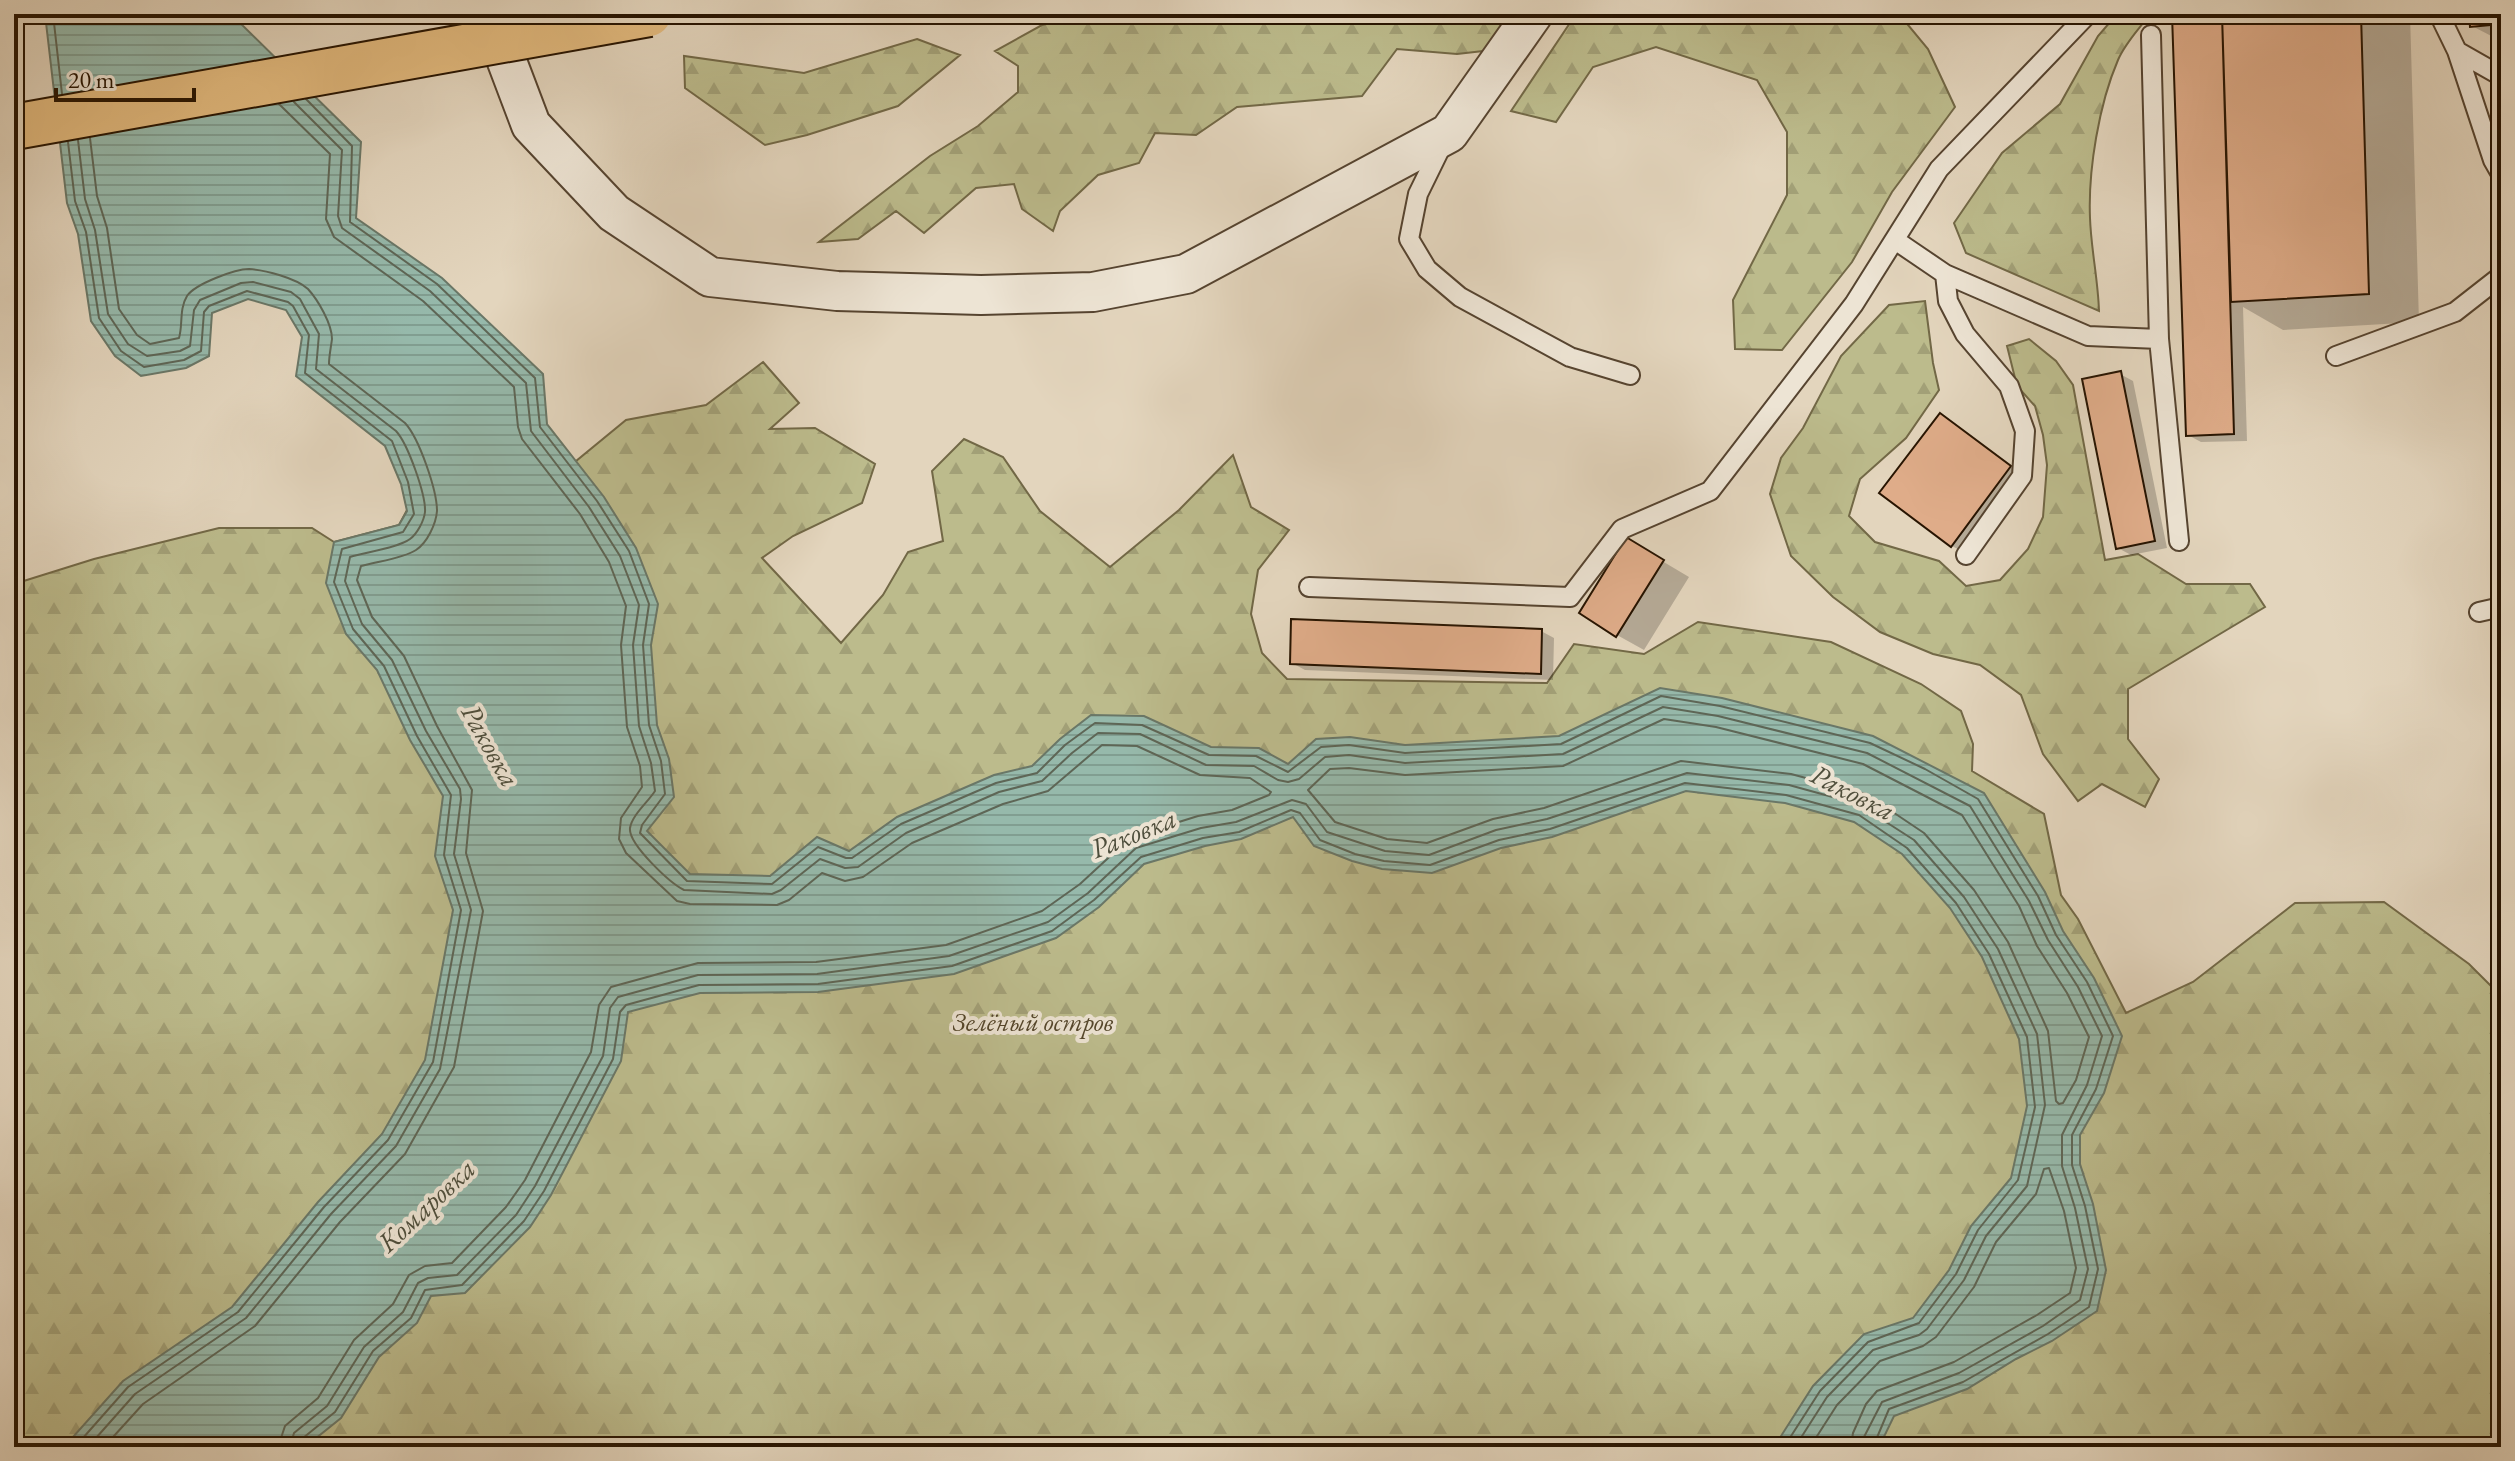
<svg xmlns="http://www.w3.org/2000/svg" width="2515" height="1461" viewBox="0 0 2515 1461" font-family="'EB Garamond',serif">
	<style>
		.forest { fill: url(#forest-firs); stroke: #726846; stroke-width: 2 }
		.water { fill: url(#water-rules); stroke: #6a7767; stroke-width: 2 }
		.shadow { fill: #0003 }
		.lines { fill: none; stroke-linecap: round; stroke-linejoin: round }
		.shore { stroke: #5e6656; stroke-width: 2 }
		.building { fill: #dfac89; stroke: #271401; stroke-width: 2 }
		.service-casing { stroke: #564430; stroke-width: 22 }
		.minor-casing { stroke: #564430; stroke-width: 42 }
		.service { stroke: #ede4d4; stroke-width: 18 }
		.minor { stroke: #ede4d4; stroke-width: 38 }
		.trunk-bridge-casing { stroke: #271401; stroke-width: 48; stroke-linecap: butt }
		.trunk-bridge { stroke: #e2ba7e; stroke-width: 44 }
		.labels { text-anchor: middle; dominant-baseline: central; stroke-width: 8; stroke-linejoin: round; paint-order: stroke }
		.park-label { font-size: 26px; font-style: italic; fill: #54462b; stroke: #ede4d4 }
		.water-label { font-size: 28px; font-style: italic; fill: #4e4e3c; stroke: #ede4d4 }
	</style>
	<defs>
		<pattern id="forest-firs" width="22" height="20" patternUnits="userSpaceOnUse" patternTransform="scale(2)"><rect width="22" height="20" fill="#bcbb8c"/><path d="M5 1l3.5 6h-7zM16 11l3.5 6h-7z" fill="#a2a077"/></pattern>
		<pattern id="water-rules" width="6" height="5" patternUnits="userSpaceOnUse" patternTransform="scale(2)"><rect width="6" height="5" fill="#96b9ab"/><path d="M0 2.5h6" fill="none" stroke="#819e91"/></pattern>
	</defs>
	<rect width="100%" height="100%" fill="#e3d5bd"/>
	<filter id="stains"><feTurbulence type="fractalNoise" baseFrequency=".0025" numOctaves="4"/><feColorMatrix values="0 0 0 0 .2 0 0 0 0 .09 0 0 0 0 .02 0 0 0 .5 -.17"/></filter>
	<radialGradient id="worn" r=".72"><stop offset=".6" stop-color="#630" stop-opacity="0"/><stop offset="1" stop-color="#630" stop-opacity=".3"/></radialGradient>
	<path class="forest" d="M1093,14h427l-28,36 -35,4 -60,-5 -35,47 -125,11 -41,28 -41,-2 -16,30 -41,12 -38,36 -7,20 -31,-22 -8,-25 -38,4 -52,45 -28,-22 -38,28 -39,3 111,-86 48,-30 40,-34v-26l-23,-15 47,-26z
		M1576,14h323l29,35 27,58 -63,85 -40,70 -70,88 -47,-1 -2,-49 54,-105v-63l-30,-52 -101,-33 -63,20 -37,55 -45,-11z
		M2117,14h33c-10,14 -25,29 -32,46 -19,44 -30,110 -28,158 1,31 8,61 9,93l-133,-58 -12,-30 48,-70 58,-49 38,-68z
		M917,39l43,16 -62,51 -91,29 -42,10 -80,-57 -1,-32 120,17z
		M1925,301l8,62 6,27 -33,48 -46,41 -11,37 26,26 64,19 27,25 34,-6 28,-31 15,-32 4,-52 -4,-30 -8,-29 -18,-20 -10,-40 22,-7 27,22 17,24 32,175 33,-6 48,30h64l15,23 -137,82v50l31,40 -14,28 -43,-23 -24,17 -35,-47 -22,-59 -41,-30 -47,-11 -53,-22 -47,-35 -42,-41 -21,-62 11,-36 22,-30 38,-72 48,-51z
		M763,362l36,41 -29,26 45,-1 60,36 -13,39 -69,33 -31,22 79,85 42,-48 25,-43 35,-11 -11,-70 32,-32 39,18 37,54 70,56 69,-57 54,-55 18,52 38,23 -31,40 -7,44 11,39 25,26 260,4 27,-39 70,10 54,-32 133,20 90,42 40,27 12,33 -1,27 72,43 17,81 17,24 48,94 67,-31 102,-79 89,-1 85,62 32,32v451h-2487v-863l80,-25 125,-31h93l22,14 65,-17 8,-15 169,-49 50,-41 80,-15z"/>
	<path class="water" d="M45,14h186l130,128 -5,76 86,60 101,96 4,50 57,73 32,51 22,56 -7,41 6,80 12,34 5,38 -27,34 43,43 80,2 47,-39 32,14 48,-34 97,-42 38,-9 28,-27 31,-24 53,1 67,31 48,1 29,16 28,-25 34,-2 55,8 154,-9 101,-48 62,10 151,38 111,57 61,99 18,39 31,47 28,58 -18,57 -24,42v29l13,40 13,66 -9,41 -45,30 -36,18 -49,30 -73,27 -15,31h-105l39,-61 51,-52 49,-16 36,-48 22,-44 40,-48 16,-72 -8,-67 -37,-82 -32,-49 -48,-54 -48,-32 -69,-19 -99,-12 -134,46 -51,11 -69,25 -50,-4 -30,-8 -38,-15 -21,-29 -52,22 -36,7 -61,18 -45,43 -43,31 -102,36 -136,18 -118,1 -72,19 -7,49 -70,134 -21,32 -65,66 -34,3 -14,27 -38,34 -38,61 -36,29h-241l59,-66 109,-74 86,-105 64,-68 43,-74 28,-150 -18,-54 8,-60 -33,-56 -33,-70 -31,-36 -20,-51 8,-41 65,-17 8,-14 -6,-27 -16,-38 -89,-70 6,-39 -16,-27 -38,-11 -36,14 -3,43 -23,12 -45,8 -26,-20 -24,-35 -13,-87 -11,-31z"/>
	<path class="shadow" d="M2174,14h236l9,308 -136,8 -40,-23 4,134 -46,1 -13,-7z
		M2471,14h30v27l-29,-15z
		M2120,374l13,7 34,167 -36,7 -13,-7z
		M1940,415l83,60 -58,78 -13,-7z
		M1652,555l37,22 -45,73 -27,-15z
		M1541,631l13,7 -1,42 -248,-10 -13,-7z"/>
	<g class="lines">
		<path class="shore" d="M53,14l9,80
			M306,99l46,47 -2,76 87,62 98,94 5,49 57,74 32,50 20,53 -6,41 6,80 12,36 4,33 -23,31 -2,8 47,48 85,3 46,-37 28,11h6l49,-34 95,-41 41,-10 28,-28 30,-22 47,2 67,30 47,1 32,16 33,-25 28,-2 56,8 156,-9 100,-48 59,10 150,37 55,26 53,30 60,97 18,39 31,47 26,54 -17,53 -24,46v30l13,41 13,63 -9,38 -41,27 -85,48 -74,27 -16,38
			M294,102l48,48 -4,66 4,12 88,63 96,92 5,48 58,76 31,49 19,49 -6,40 6,81 12,37 4,28c-7,11 -23,24 -25,37 -2,16 40,55 54,62l88,4 9,-4 39,-31 25,9 13,-1 48,-34 93,-41 43,-11 30,-28 26,-20 42,1 66,31 48,1 24,14 10,2 11,-3 26,-22 24,-2 56,8 158,-9 100,-47 55,9 149,37 103,53 59,95 19,39 30,47 24,49 -15,49 -25,50v31l13,42 13,61 -8,31 -37,26 -84,47 -77,29 -18,35 -1,10
			M90,138l7,58 10,32 12,81 18,26 13,9 29,-6c4,-13 0,-29 8,-42 8,-12 48,-27 62,-27 16,1 47,9 59,20 10,11 24,35 24,50 -1,8 -3,17 -3,25l76,59c14,15 32,67 32,88 -1,13 -10,32 -21,39 -14,9 -38,11 -55,16l-4,14 15,37 32,39 33,70 35,64 -6,63 17,58 -29,156 -49,87 -65,68 -85,104 -112,78 -39,43
			M78,140l7,59 10,31 13,84 20,30 19,12 33,-5 10,-5 4,-36 6,-10 41,-17 12,-1 38,10 9,7 19,35 -3,35 80,62c12,13 30,64 29,81 -1,9 -8,22 -15,27 -12,9 -44,13 -60,18l-5,24 17,43 30,36 34,71 34,58 1,10 -7,55 17,56 -31,159 -44,77 -65,68 -85,104 -111,76 -47,53
			M68,142l7,59 11,31 13,86 22,33 23,16 40,-7 17,-9 3,-39 5,-6 38,-15 41,11 5,4 16,29 -4,38 87,68 16,41 6,32 -11,18 -61,17 -8,33 19,47 31,37 33,70 34,59 -7,60 17,55 -28,152 -45,78 -64,67 -86,105 -110,75 -53,60
			M1664,719l52,8 147,37 99,51 57,91 18,40 30,47 22,44 -13,43 -13,23 -4,1 -3,-3 -8,-70 -40,-89 -34,-52 -50,-57 -58,-39 -75,-20 -110,-13 -137,47 -51,11 -66,24 -40,-4 -52,-17 -27,-32 22,-21 19,-1 56,7 158,-9z
			M278,1447l7,-21 33,-28 36,-58 39,-36 16,-29 16,-9 27,-3 54,-56 19,-27 66,-128 8,-47 12,-18 87,-24 118,-1 130,-17 96,-34 38,-27 51,-47 67,-21 34,-6 37,-15 2,-3 -21,-14 -50,-3 -63,-29 -35,-1 -54,46 -45,13 -91,39 -49,34 -18,4 -23,-8 -33,27 -12,5 -87,-1 -13,-3 -51,-48 -7,-14 2,-21 21,-31 -2,-21 -13,-39 -6,-82 5,-39 -17,-44 -29,-48 -58,-75 -4,-12 -4,-40 -91,-86 -89,-64 -8,-18 4,-65 -51,-50
			M290,1447l4,-14 33,-27 37,-59 39,-35 15,-29 10,-5 29,-3 59,-60 19,-29 68,-130 7,-48 8,-11 80,-22 119,-1 132,-18 99,-34 40,-29 48,-45 65,-20 35,-6 56,-22 14,4 21,28 58,19 44,4 67,-25 51,-11 140,-46 102,12 69,19 56,36 50,57 34,52 39,85 8,71 -18,81 -41,50 -22,44 -37,49 -8,6 -46,15 -46,47 -32,50
			M301,1447l2,-9 32,-26 38,-61 38,-33 14,-28 37,-5 62,-64 20,-30 69,-132 7,-47 6,-7 73,-20 119,-1 134,-18 100,-35 42,-31 47,-43 62,-19 36,-6 52,-22 9,3 20,27 35,14 29,7 46,4 69,-25 51,-11 135,-46 101,12 73,20 48,33 49,55 33,51 38,83 8,70 -17,73 -40,50 -22,44 -37,49 -51,19 -48,49 -36,56
			M1810,1447l27,-42 43,-44 43,-15 13,-9 38,-50 22,-45 40,-48 8,-25 5,-1 15,43 12,57 -6,25 -33,22 -83,47 -77,29 -11,13 -13,29 -2,14"/>
	</g>
	<path class="building" d="M2172,14h50l12,420 -48,2z
		M2222,14h139l8,280 -138,8z
		M2469,14h32v10l-31,3z
		M2121,371l34,170 -39,8 -34,-170z
		M1940,413l71,53 -60,81 -72,-54z
		M1626,537l38,23 -48,77 -37,-24z
		M1291,619l251,10 -1,45 -251,-10z"/>
	<g class="lines">
		<defs>
			<path id="service" d="M2439,14l18,37 44,25
				M2151,35l8,304 20,202
				M2457,51l36,109 8,14
				M1443,143l-25,51 -9,45 18,30 33,28 110,60 60,18
				M1895,240l50,34 143,62 71,3
				M1945,274l3,27 17,33 44,52 16,45 -3,45 -56,79
				M2336,356l119,-44 46,-36
				M1309,587l261,10 52,-68 88,-38 144,-187 85,-135 149,-155
				M2479,612l22,-5"/>
			<path id="minor" d="M489,14l42,111 83,88 96,64 127,14 144,4 112,-3 93,-18 263,-141 84,-119"/>
		</defs>
		<use href="#service" class="service-casing"/>
		<use href="#minor" class="minor-casing"/>
		<use href="#service" class="service"/>
		<use href="#minor" class="minor"/>
		<defs>
			<path id="trunk-bridge" d="M14,127l635,-113"/>
		</defs>
		<use href="#trunk-bridge" class="trunk-bridge-casing"/>
		<use href="#trunk-bridge" class="trunk-bridge"/>
	</g>
	<g class="labels">
		<g class="park-label">
			<text x="1033" y="1022">Зелёный остров</text>
		</g>
		<g class="water-label">
			<text transform="translate(491 745) rotate(61)">Раковка</text>
			<text transform="translate(1853 792) rotate(27)">Раковка</text>
			<text transform="translate(1133 833) rotate(-22)">Раковка</text>
			<text transform="translate(426 1205) rotate(-43)">Комаровка</text>
		</g>
	</g>
	<rect width="2515" height="1461" fill="none" stroke="#e3d5bd" stroke-width="48"/>
	<rect x="16" y="16" width="2483" height="1429" fill="none" stroke="#271401" stroke-width="4"/>
	<rect x="24" y="24" width="2467" height="1413" fill="none" stroke="#271401" stroke-width="2"/>
	<path d="M56 88v12h138v-12" fill="none" stroke="#271401" stroke-width="4"/>
	<text x="68" y="88" font-size="24" fill="#271401" stroke="#ede4d4" stroke-width="6" paint-order="stroke">20 m</text>
	<rect width="100%" height="100%" filter="url(#stains)"/>
	<rect width="100%" height="100%" fill="url(#worn)"/>
</svg>
